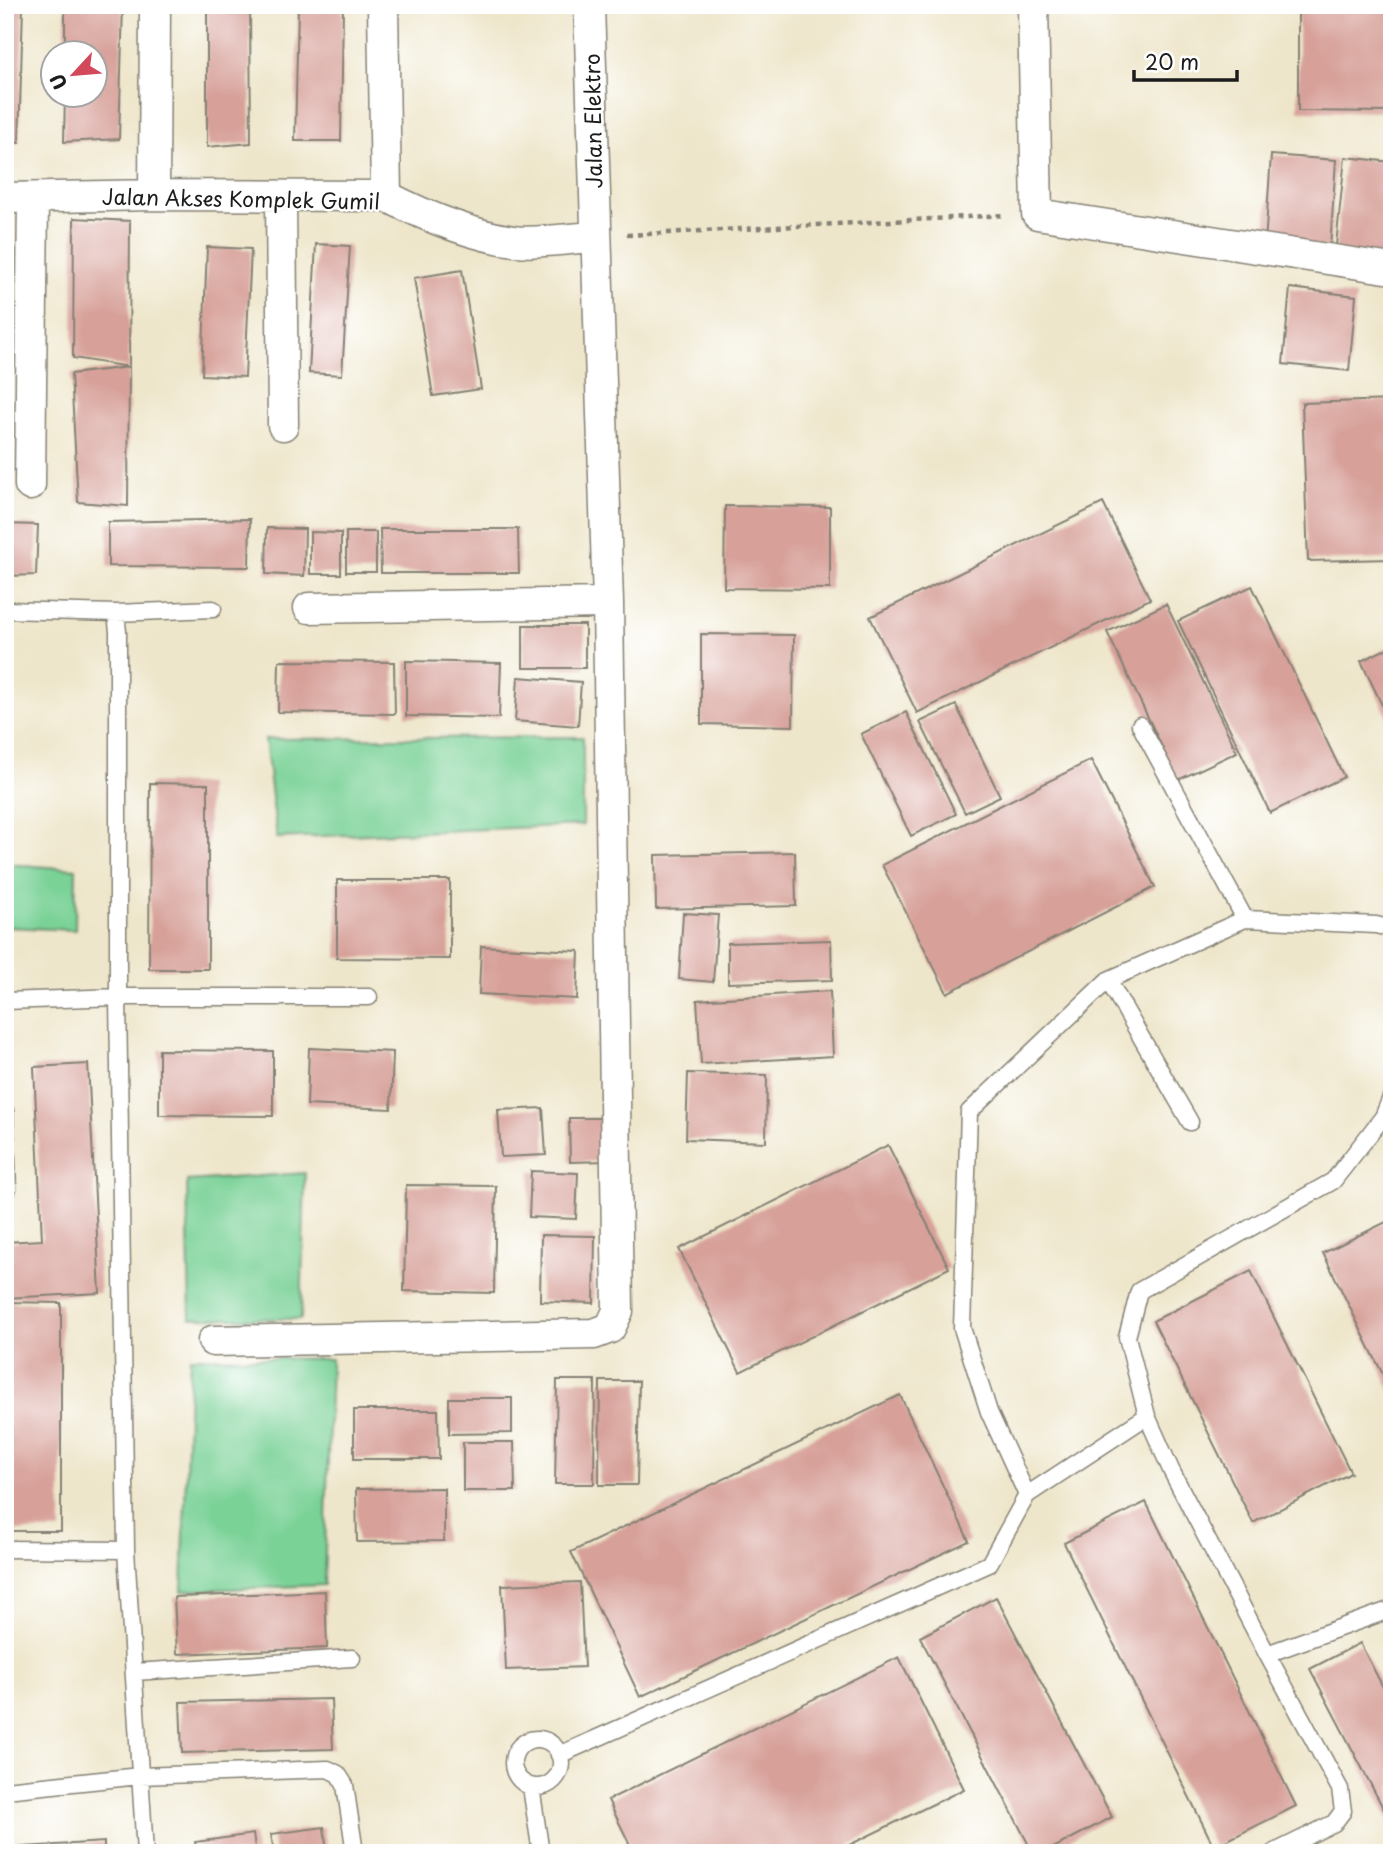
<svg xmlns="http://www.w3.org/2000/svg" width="1397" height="1858" viewBox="0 0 1397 1858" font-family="'Playpen Sans',sans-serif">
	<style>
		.green { fill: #7ad297; stroke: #4b775a; stroke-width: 2 }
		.building { fill: #d7a099 }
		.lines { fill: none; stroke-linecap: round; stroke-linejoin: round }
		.service-casing { stroke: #858174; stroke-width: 19 }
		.minor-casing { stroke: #858174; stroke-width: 33 }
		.path { stroke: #858174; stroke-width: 4.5; stroke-dasharray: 5 5; stroke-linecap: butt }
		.service { stroke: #fff; stroke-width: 16 }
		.minor { stroke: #fff; stroke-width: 30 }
		.labels { text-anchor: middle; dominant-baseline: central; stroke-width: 5; stroke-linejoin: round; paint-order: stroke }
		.street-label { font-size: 21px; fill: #1c1c1c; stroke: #fff }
	</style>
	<rect width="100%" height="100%" fill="#fff"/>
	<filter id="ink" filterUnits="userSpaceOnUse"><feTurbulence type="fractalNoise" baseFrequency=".0143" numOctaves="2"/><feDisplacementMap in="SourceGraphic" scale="14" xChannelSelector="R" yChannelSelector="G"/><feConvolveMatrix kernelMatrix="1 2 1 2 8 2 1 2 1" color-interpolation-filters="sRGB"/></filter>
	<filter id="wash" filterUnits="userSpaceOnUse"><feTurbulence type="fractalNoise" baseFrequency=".00686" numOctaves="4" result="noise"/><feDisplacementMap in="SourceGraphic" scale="28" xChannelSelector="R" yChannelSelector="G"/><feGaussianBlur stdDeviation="1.57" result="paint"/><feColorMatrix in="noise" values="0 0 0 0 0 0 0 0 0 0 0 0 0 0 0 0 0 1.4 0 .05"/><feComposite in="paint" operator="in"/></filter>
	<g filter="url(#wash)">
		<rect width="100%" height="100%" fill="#eee6cb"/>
		<path class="green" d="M583,737v88l-306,13 -12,-99z
			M5,864l71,5 -1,61 -70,-3z
			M305,1173l-4,146 -111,-1 -3,-137z
			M190,1357l141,2 -7,226 -142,6z"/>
		<g id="blocks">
			<path class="building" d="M5,5l18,1 -4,137 -14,-1z
				M65,5h58l-4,134 -55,3 1,-48h29v-42h-29z
				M207,5h43l1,138 -44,4z
				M298,5h45l-2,136h-46z
				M1298,5h94v107l-94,-1z
				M1271,155l65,5 -6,88 -65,-4z
				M1345,157l47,5 -2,99 -55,-6z
				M74,218l56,3 -1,146 -56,-9z
				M316,244l34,2 -8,129 -33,-2z
				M207,247l44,2 -6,128 -43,-2z
				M462,270l19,119 -48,7 -19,-118z
				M1290,288l66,8 -7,75 -66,-7z
				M129,367l-1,139 -50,-4 -7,-128z
				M1392,400v159l-84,2 -6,-158z
				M1103,503l47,96 -233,114 -47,-96z
				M725,506l105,1v82l-106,-1z
				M250,519l-1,48 -141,-1v-44z
				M5,524l33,1 -2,50 -31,1z
				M267,528l38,1 -1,47 -38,-2z
				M380,529h138l1,44h-138z
				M310,532l31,1v41h-31z
				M346,532h30v40h-30z
				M1252,586l92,191 -74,36 -92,-192z
				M1166,604l71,148 -59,28 -71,-148z
				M523,625h62v43h-62z
				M701,634l93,1 -1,91 -92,-2z
				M1392,646v80l-31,-65z
				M279,661l115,1 1,52 -117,-2z
				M406,661l95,2 -2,55 -93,-2z
				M518,677l63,5 -3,44 -63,-5z
				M956,705l44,91 -35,17 -45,-91z
				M906,712l50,102 -45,22 -50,-102z
				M1091,760l64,127 -208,106 -65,-128z
				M150,783l58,1v185h-59z
				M795,852l1,54 -140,3 -1,-54z
				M337,880h113v79l-113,-1z
				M683,913l35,2 -5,67 -34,-3z
				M831,940l1,40 -104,3v-40z
				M481,946l98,5 -2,48 -98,-5z
				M830,991l3,65 -132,8 -4,-64z
				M309,1048l84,4 -2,57 -84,-4z
				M159,1050l114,1v65l-114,-1z
				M88,1064l12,229 -95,5v-56l37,-2 -8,-173z
				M688,1073l79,2 -1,67 -80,-3z
				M543,1108l3,47 -45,2 -3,-47z
				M569,1118h40l1,43 -40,1z
				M888,1145l61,123 -209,104 -61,-123z
				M531,1171l47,2 -2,46 -47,-2z
				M406,1185l90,1 -2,107 -90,-2z
				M1392,1219v174l-69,-140z
				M541,1235l54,1 -1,67 -54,-2z
				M1251,1271l100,202 -98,50 -100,-202z
				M5,1302l56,1v228h-56z
				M557,1380h38l-1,104h-39z
				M600,1381h39l-2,104h-38z
				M900,1395l69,146 -329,156 -69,-145z
				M449,1398h63v35l-63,1z
				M354,1410h84l1,49h-85z
				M463,1442h51l1,49h-52z
				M444,1488v53l-87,1 -1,-53z
				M1146,1502l150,304 -82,41 -150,-304z
				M580,1582l4,85 -78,3 -4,-85z
				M325,1591l2,57 -150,6 -3,-57z
				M996,1597l116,220 -68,36h-11l-113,-216z
				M1360,1643l26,50 6,-3v135l-82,-156z
				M899,1657l65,132 -131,64h-199l-26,-53z
				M331,1699l2,50 -151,4 -2,-51z
				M324,1827l3,26h-53l-3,-19z
				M253,1834l3,19h-59l-2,-11z
				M104,1842v11h-95l-1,-5z"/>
		</g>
	</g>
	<g filter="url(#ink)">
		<use href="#blocks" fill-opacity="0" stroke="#858174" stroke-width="2"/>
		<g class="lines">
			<defs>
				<path id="service" d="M5,610l111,3 97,-4
					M116,613l2,19v365l8,553 19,303
					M1140,725l105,194 131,6 16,4
					M5,1001l113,-4h251
					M5,1110l3,79
					M1190,1122l-82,-142 137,-61
					M1147,1416l24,54 96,184
					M1027,1495l-38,-83 -27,-84 7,-216 139,-132
					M5,1549l121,1
					M134,1672l218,-14
					M513 1763a24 24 0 1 1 48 0a24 24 0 1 1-48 0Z
					M559,1755l430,-191 38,-69 120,-79 -20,-79 12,-46 194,-110 50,-64 9,-22
					M531,1787l10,66
					M5,1790l135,-14 188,-7 10,5 7,11 10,68
					M1273,1853l61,-30 9,-12 -3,-22 -73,-135 125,-45"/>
				<path id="minor" d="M383,5l3,191
					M1033,5l4,209 355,55
					M154,195l1,-190
					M281,196l2,229
					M5,198l149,-3 232,1c39,20 83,39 128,45 24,3 56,-3 81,-4
					M30,485l3,-287
					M309,608l299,-5
					M213,1341l381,-7 16,-6 8,-17 -10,-708 -19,-598"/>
			</defs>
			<use href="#service" class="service-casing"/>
			<use href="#minor" class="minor-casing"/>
			<path class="path" d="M627,235l379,-20"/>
			<use href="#service" class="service"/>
			<use href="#minor" class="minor"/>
		</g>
	</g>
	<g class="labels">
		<g class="street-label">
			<text transform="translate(592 121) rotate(-91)">Jalan Elektro</text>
			<text transform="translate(241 198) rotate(1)">Jalan Akses Komplek Gumil</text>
		</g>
	</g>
	<rect width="1397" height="1858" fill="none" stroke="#fff" stroke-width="28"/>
	<g transform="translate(74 74) rotate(244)"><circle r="33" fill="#ffffff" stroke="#a4a4a4" stroke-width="2"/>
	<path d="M0-5L12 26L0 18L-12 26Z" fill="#d1495b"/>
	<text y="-10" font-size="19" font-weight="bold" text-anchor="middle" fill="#1c1c1c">U</text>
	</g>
	<path d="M1134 70v10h103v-10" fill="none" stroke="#1c1c1c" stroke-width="3.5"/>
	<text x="1145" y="70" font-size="21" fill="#1c1c1c" stroke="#ffffff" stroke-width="5" paint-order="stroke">20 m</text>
</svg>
